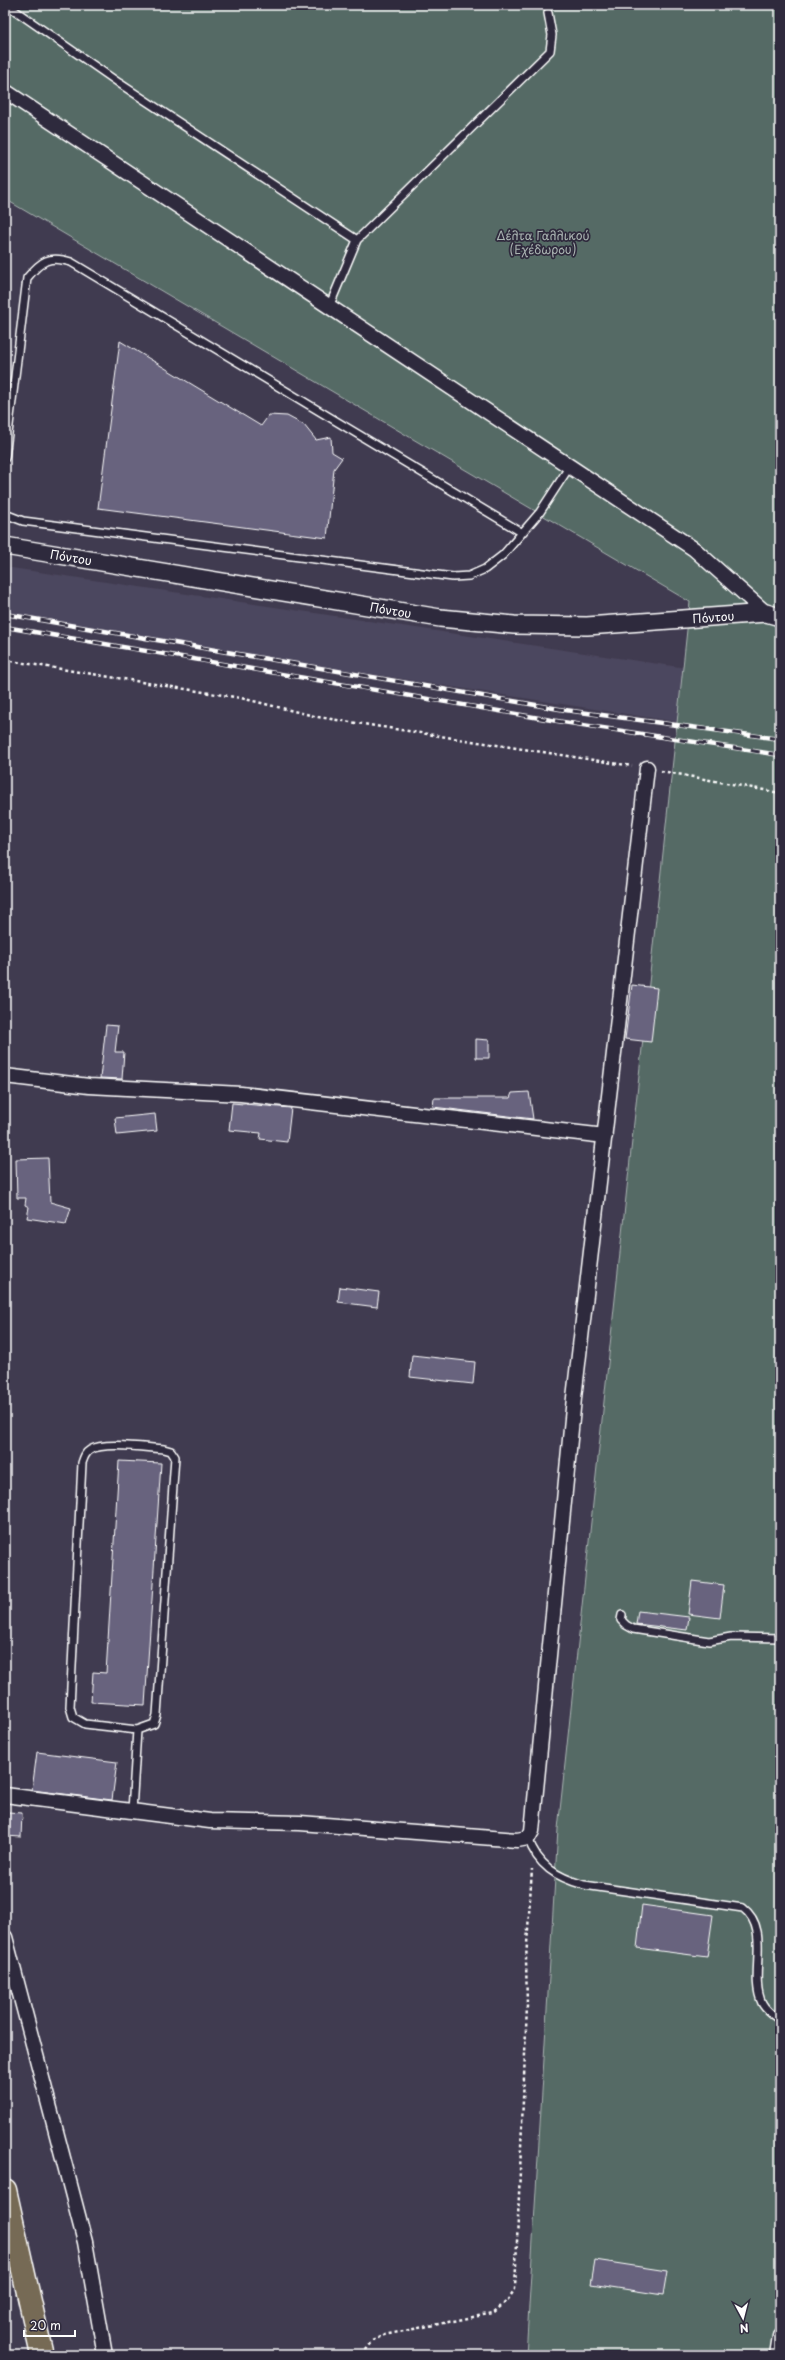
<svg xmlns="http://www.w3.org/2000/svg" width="785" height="2360" viewBox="0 0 785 2360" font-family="'Playpen Sans',sans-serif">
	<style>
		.built { fill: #4c475e }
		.park { fill: #546a65; stroke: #aab4b2 }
		.building { fill: #67637e; stroke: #fff }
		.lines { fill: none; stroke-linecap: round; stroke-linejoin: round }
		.service-casing { stroke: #fff; stroke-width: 10 }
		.minor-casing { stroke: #fff; stroke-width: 17 }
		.tertiary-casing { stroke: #fff; stroke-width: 20 }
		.motorway-casing { stroke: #fff; stroke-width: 25 }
		.path { stroke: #fff; stroke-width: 2.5; stroke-dasharray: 3 3; stroke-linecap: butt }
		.service { stroke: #2f2a3d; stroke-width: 7 }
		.minor { stroke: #2f2a3d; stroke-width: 14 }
		.tertiary { stroke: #2f2a3d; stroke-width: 17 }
		.motorway { stroke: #766a54; stroke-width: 22 }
		.rail-casing { stroke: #fff; stroke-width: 4.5 }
		.rail { stroke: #2f2a3d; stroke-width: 3; stroke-dasharray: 9; stroke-linecap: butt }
		.labels { text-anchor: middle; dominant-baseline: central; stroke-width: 3.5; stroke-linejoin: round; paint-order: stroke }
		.park-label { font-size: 12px; fill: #aab4b2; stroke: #2f2a3d }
		.street-label { font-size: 12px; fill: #fff; stroke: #2f2a3d }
	</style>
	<rect width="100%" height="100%" fill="#403b50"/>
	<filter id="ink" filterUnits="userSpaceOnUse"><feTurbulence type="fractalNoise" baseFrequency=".025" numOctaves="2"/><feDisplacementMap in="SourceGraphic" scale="8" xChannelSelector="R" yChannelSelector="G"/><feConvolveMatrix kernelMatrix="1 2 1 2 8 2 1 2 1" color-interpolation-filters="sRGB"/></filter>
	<g filter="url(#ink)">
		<path class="built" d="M5,567l775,115v56l-775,-121z"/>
		<path class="park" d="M5,5h775v2350h-254l32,-526 132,-1227 -685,-403z"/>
		<path class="building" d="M120,341l141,85 8,-11 18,1 17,9 12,15 15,-3 1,15 10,6 -8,11 -7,69 -229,-30z
			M632,985l25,3 -6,54 -26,-3z
			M106,1025l12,1 -3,26h9l-2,27 -22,-1z
			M476,1039l13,1v18h-13z
			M529,1092l4,27 -100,-12 1,-9h76l2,-5z
			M232,1103l59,5 -4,34 -27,-3 1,-6 -32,-3z
			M155,1114l2,17 -40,4 -2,-17z
			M48,1158l2,44 21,6 -5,16 -39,-6 2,-11 -4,-2 1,-7h-9l-1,-39z
			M340,1287l39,5 -2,15 -39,-5z
			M412,1355l63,7 -2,22 -63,-7z
			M119,1461l42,2 -16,242 -54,-3 2,-30 13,1z
			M692,1581l32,4 -4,33 -32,-4z
			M638,1611l51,6 -2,13 -51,-6z
			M37,1752l80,10 -5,38 -80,-10z
			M8,1812l14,1 -1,24 -16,-1v-18h2z
			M642,1905l71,10 -6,42 -70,-9z
			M595,2260l72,11 -4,24 -72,-11z"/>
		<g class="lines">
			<defs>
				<path id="service" d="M7,5l112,78 238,157
					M329,307l28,-67 193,-189 2,-16 -4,-22
					M5,458l22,-180c14,-17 22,-23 44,-16l450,270
					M5,514l18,7 430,56 16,-1 16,-7 18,-14 37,-43 30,-46
					M622,1615l-1,5 5,5 7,4 76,12 22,-4 49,1
					M132,1811l5,-81 -52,-6 -12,-7 -3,-10 12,-244c2,-6 3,-10 8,-13 14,-9 57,-2 74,-1l7,2 4,6 -18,258 -3,9 -17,6
					M528,1838c10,28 28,39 56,47l159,23c29,22 5,66 19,95 3,6 12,13 18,17"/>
				<path id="minor" d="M5,91l689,458 72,64
					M5,1076l84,10 152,8 364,42
					M5,1795l205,26 90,2 217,17 11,-2 4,-7 42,-433 73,-630
					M5,1937l80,305 20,113
					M777,2355l3,-19"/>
				<g id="tertiary">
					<path id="s1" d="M5,546l435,72 74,7 73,1 179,-13 14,4"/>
				</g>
				<path id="motorway" d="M5,2190l37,165"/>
			</defs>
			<use href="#service" class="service-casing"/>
			<use href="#minor" class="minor-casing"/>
			<use href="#tertiary" class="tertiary-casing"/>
			<use href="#motorway" class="motorway-casing"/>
			<path class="path" d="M5,660l236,38 77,19 314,49
				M661,771l119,22
				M361,2355l11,-14 12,-6 109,-22 14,-12 8,-12 12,-283 -1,-47 6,-90"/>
			<use href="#service" class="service"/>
			<use href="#minor" class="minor"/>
			<use href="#tertiary" class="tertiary"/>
			<use href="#motorway" class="motorway"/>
			<defs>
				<path id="rail" d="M5,614l560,96 215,29
					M5,627l558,95 217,33"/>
			</defs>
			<use href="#rail" class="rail-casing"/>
			<use href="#rail" class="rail"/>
		</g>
	</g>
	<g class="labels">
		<g class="park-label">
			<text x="543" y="235">Δέλτα Γαλλικού<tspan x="543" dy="14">(Εχέδωρου)</tspan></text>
		</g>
		<g class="street-label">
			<text stroke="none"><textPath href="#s1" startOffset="67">Πόντου</textPath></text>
			<text stroke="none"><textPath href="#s1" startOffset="391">Πόντου</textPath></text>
			<text stroke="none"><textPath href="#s1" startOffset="715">Πόντου</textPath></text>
		</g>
	</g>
	<rect width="785" height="2360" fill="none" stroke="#2f2a3d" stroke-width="20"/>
	<rect x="10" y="10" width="765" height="2340" fill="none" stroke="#fff" stroke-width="1.5" filter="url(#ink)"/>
	<g transform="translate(743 2318) rotate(173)" stroke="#2f2a3d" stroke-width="3" paint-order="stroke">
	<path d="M0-3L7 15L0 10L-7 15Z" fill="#ffffff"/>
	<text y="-6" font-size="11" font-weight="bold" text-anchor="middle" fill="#ffffff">N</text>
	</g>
	<path d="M24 2330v6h51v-6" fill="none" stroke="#ffffff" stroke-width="2"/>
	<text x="30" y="2330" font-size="12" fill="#ffffff" stroke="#2f2a3d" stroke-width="3" paint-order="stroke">20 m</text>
</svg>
